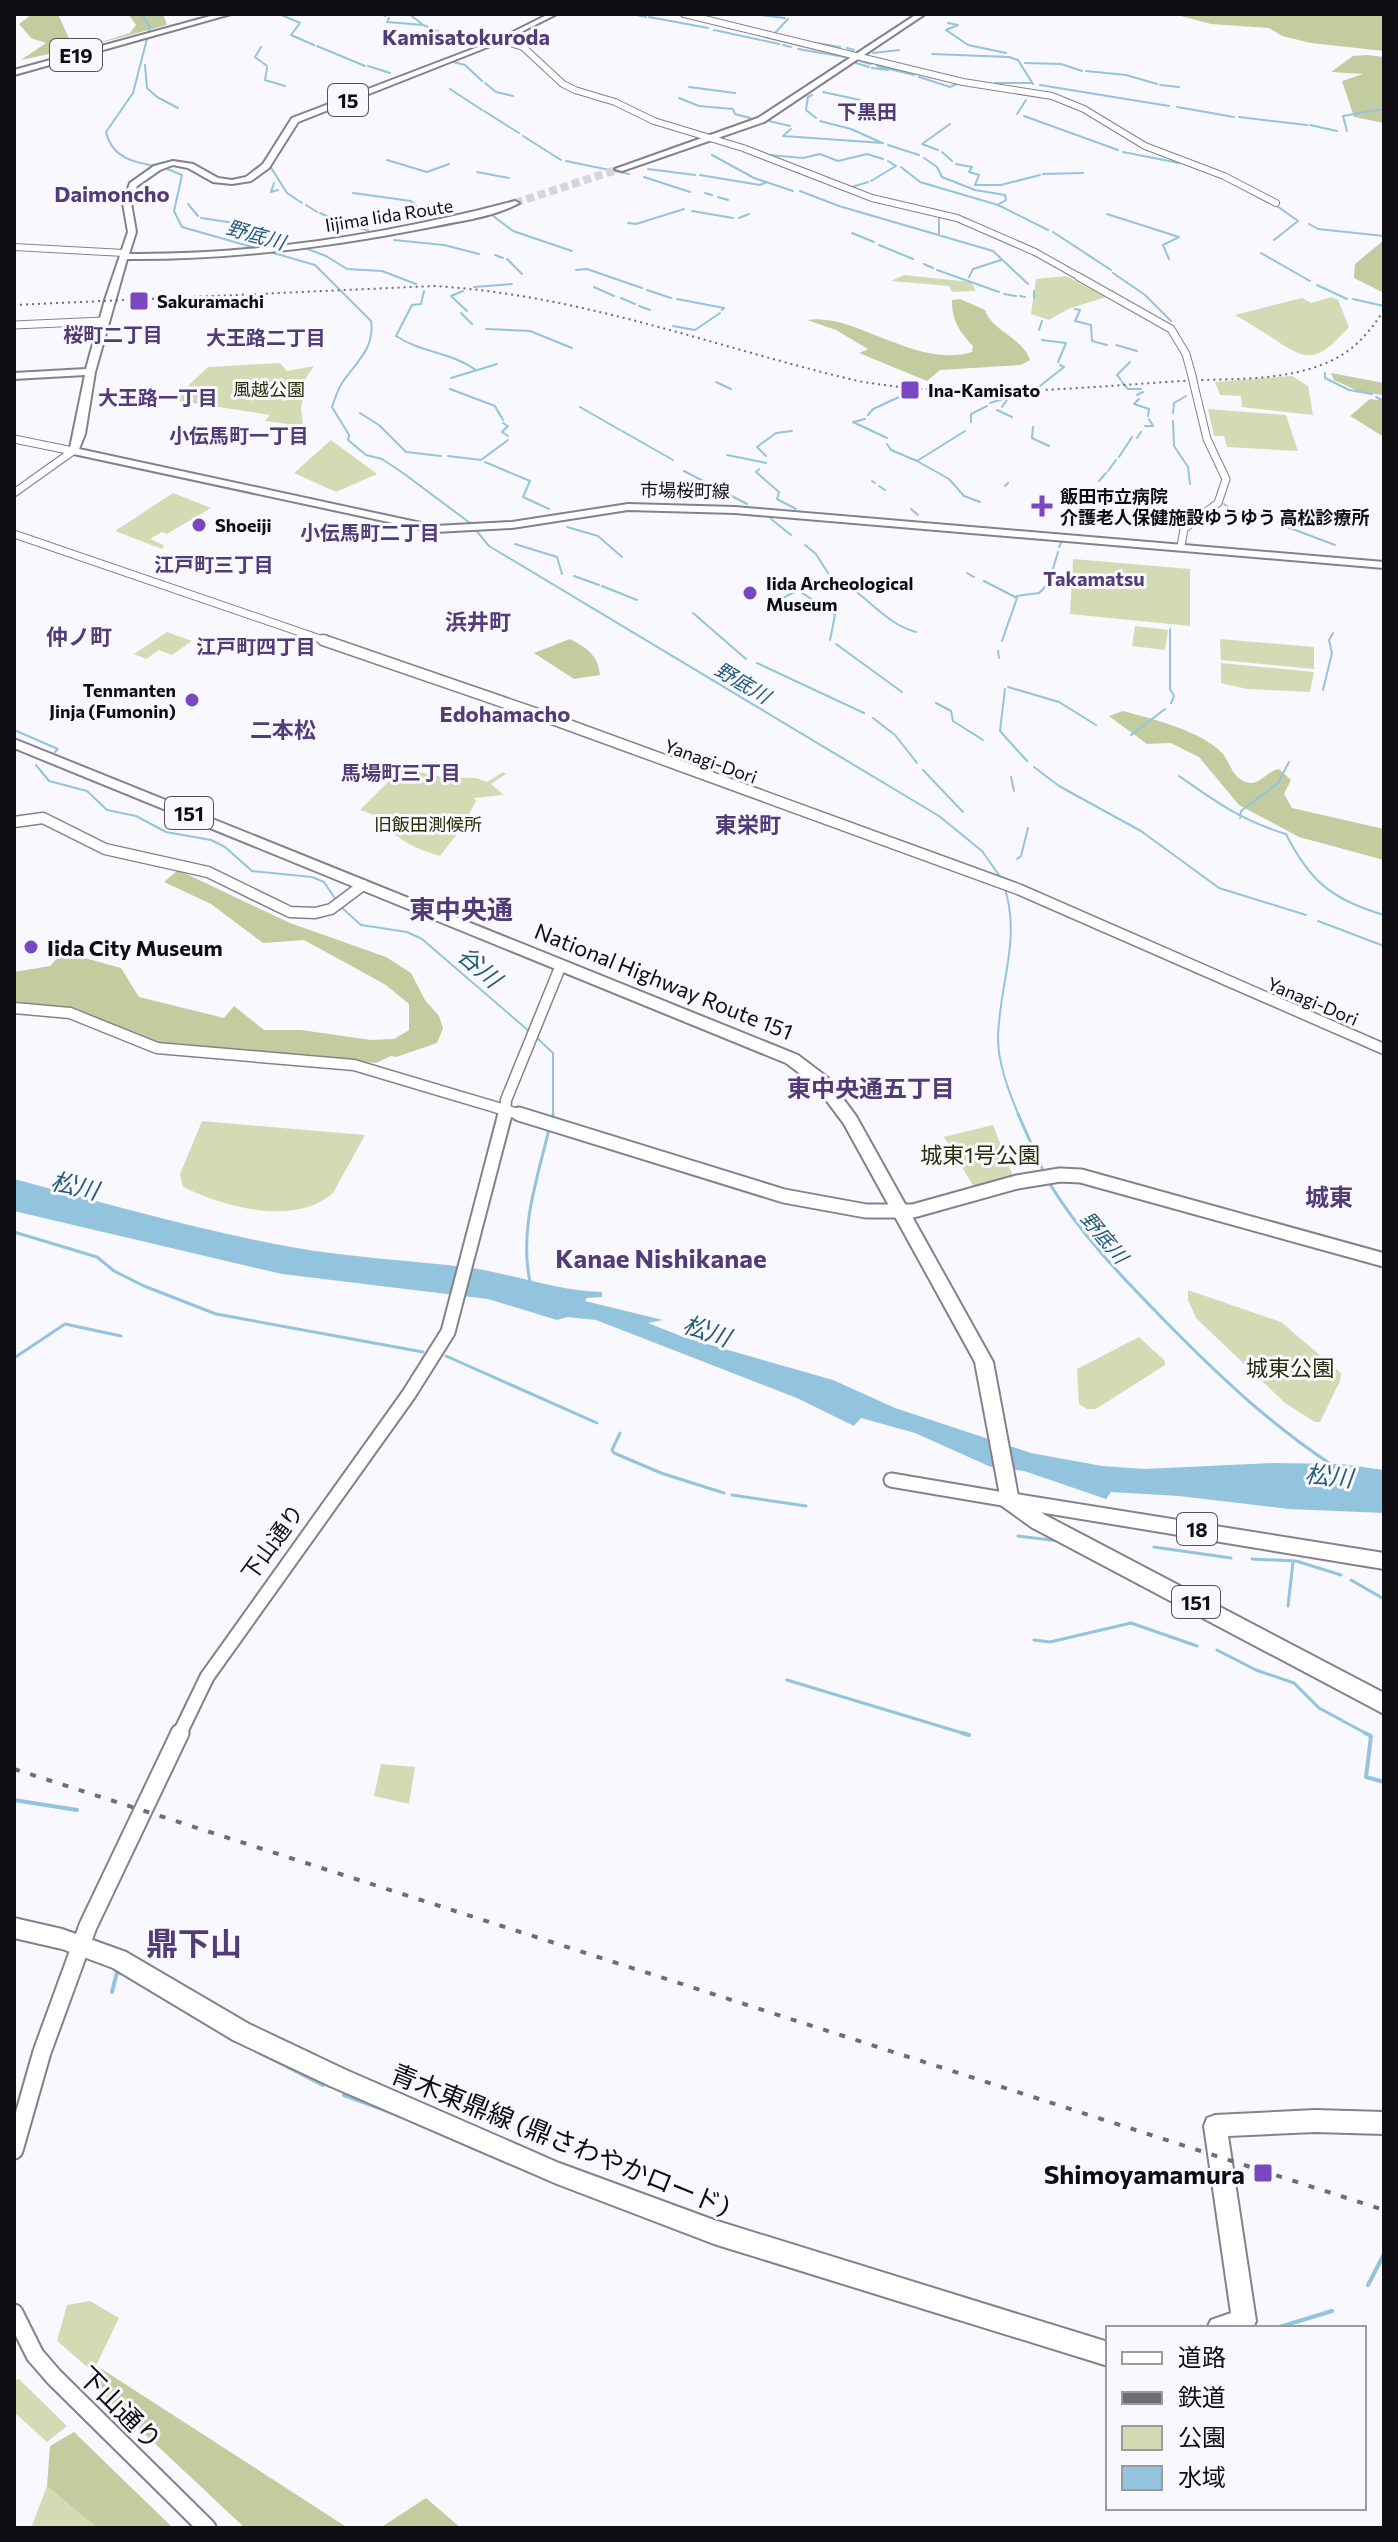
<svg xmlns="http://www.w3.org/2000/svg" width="1398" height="2542" viewBox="0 0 1398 2542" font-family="Commissioner,'Noto Sans JP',sans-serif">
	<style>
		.green { fill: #d3dbb4 }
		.forest { fill: #c3cc9e }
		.water { fill: #93c4de }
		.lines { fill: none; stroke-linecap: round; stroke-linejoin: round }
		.stream-far2 { stroke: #93c4de; stroke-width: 2 }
		.stream-far1 { stroke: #93c4de; stroke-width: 3 }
		.stream { stroke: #93c4de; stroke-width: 4 }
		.major-tunnel { stroke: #d6d5da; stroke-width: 8; stroke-dasharray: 8 4; stroke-linecap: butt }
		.minor-far4-casing { stroke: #84818e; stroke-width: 8 }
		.minor-far3-casing { stroke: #84818e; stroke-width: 9 }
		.minor-far2-casing { stroke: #84818e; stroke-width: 13 }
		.minor-far1-casing { stroke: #84818e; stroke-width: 17 }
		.minor-casing { stroke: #84818e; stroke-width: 21 }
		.major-casing { stroke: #84818e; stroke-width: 4 }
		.highway-casing { stroke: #84818e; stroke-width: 4 }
		.minor-far4 { stroke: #fff; stroke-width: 6 }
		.minor-far3 { stroke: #fff; stroke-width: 7 }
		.minor-far2 { stroke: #fff; stroke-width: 10 }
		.minor-far1 { stroke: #fff; stroke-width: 13 }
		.minor { stroke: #fff; stroke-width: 17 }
		.major { fill: #fff; fill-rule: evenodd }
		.highway { fill: #fff; fill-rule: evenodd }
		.rail-far1 { stroke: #6e6d72; stroke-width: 2; stroke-dasharray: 2 4; stroke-linecap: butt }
		.rail { stroke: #6e6d72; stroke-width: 4; stroke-dasharray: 6 11; stroke-linecap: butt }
		.minor-bridge-casing { stroke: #84818e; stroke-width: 9; stroke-linecap: butt }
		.minor-bridge { stroke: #fff; stroke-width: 7 }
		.poi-dot { fill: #7947bf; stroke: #f9f8fe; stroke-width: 3 }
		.labels { text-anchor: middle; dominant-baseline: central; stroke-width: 6; stroke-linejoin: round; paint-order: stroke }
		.far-street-label { font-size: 18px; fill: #0e0d11; stroke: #f9f8fe }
		.far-poi-label { font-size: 18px; font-weight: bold; fill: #0e0d11; stroke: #f9f8fe; text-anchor: start }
		.far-park-label { font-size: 18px; fill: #282d08; stroke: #f9f8fe }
		.shield { fill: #f9f8fe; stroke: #545458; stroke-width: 2 }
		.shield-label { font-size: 20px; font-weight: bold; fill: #0e0d11 }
		.far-neighbourhood-label { font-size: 20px; font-weight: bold; fill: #523c78; stroke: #f9f8fe }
		.far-water-label { font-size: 20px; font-style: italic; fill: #215d77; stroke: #f9f8fe }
		.far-quarter-label { font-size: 22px; font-weight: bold; fill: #523c78; stroke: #f9f8fe }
		.poi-label { font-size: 22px; font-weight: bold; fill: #0e0d11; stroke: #f9f8fe; text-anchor: start }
		.street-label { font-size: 22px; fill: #0e0d11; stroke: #f9f8fe }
		.park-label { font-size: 22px; fill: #282d08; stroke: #f9f8fe }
		.water-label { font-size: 24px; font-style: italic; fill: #215d77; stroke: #f9f8fe }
		.neighbourhood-label { font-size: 24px; font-weight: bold; fill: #523c78; stroke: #f9f8fe }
		.quarter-label { font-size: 26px; font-weight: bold; fill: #523c78; stroke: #f9f8fe }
		.near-street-label { font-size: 26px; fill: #0e0d11; stroke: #f9f8fe }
		.near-poi-label { font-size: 26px; font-weight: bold; fill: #0e0d11; stroke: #f9f8fe; text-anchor: end }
		.near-quarter-label { font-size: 32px; font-weight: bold; fill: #523c78; stroke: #f9f8fe }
	</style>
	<rect width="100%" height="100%" fill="#f9f8fe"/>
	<path class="green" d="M904,275l67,7 5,9 -24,1 -3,-6 -58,-5z
		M1066,276l40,21 -38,12 -19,11 -18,-6 5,-35z
		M1332,297l6,3 11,27c-30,33 -39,37 -75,12 -13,-9 -26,-16 -39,-24l67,-17 9,5z
		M280,363l7,8 27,-5 -14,21 5,2 -4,18 2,19 -38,-5 5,-6 -97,-15 35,-33z
		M1292,376l16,10 5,29 -71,-8 -1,-11 -21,-1 -5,-13z
		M1208,409l78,6 12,36 -71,-4 -3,-11h-10z
		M331,440l46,34 -41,18 -42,-19z
		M173,493l38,15 -44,26 -5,-2 -12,7 14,6 -2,4 -47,-18z
		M1073,559l117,10v57l-120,-12z
		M1135,626l33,4 -3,20 -33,-4z
		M167,632l25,9 -20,14 -13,-5 -13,9 -12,-5z
		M1220,639l94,8v22l-93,-9z
		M1221,663l93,9 -4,20 -63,-3 -26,-6z
		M402,768l40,9 34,1 11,4 16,-10 3,2 -15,10 13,11 -30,3 2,3 -15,28 -21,27c-21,-6 -48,-17 -58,-38l-22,-8z
		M202,1121l163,14 -32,58c-39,34 -108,14 -150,-6l-3,-13z
		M993,1125l21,54 -39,10 -31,-52z
		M1188,1290l93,32 60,51 -1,8 -20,41h-5l-30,-19 -89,-85 -8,-18z
		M1139,1337l26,24v4l-69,44h-9l-8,-5 -2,-35z
		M381,1764l34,3 -6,37 -35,-8z
		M90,2301l29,17 -26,54 -36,-31 10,-36z
		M19,2379l48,47 -20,16 -33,-30v-32z
		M47,2486l50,42h-66z"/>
	<path class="forest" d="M32,14h26l14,31 -9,6 -42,9 25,-17 -15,-5 -12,-14z
		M128,14h35l4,11 -82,22 45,-14 6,-8z
		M1173,14l203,1 8,2v34l-73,-8 -29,-7 -13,-8 -58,-4z
		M1367,55l17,2v66l-30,-6 -12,-36 21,-7 -32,-2 22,-16z
		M1384,240v53l-30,-15 1,-14z
		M960,299l25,11c7,21 38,28 45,50l-9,5 -81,5 -13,11 -68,-28 9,-4 -32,-19 -29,-10c48,-8 108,49 165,32l1,-6c-14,-15 -21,-25 -21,-46z
		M1331,373l53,10v12l-24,-3 -26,-12z
		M1370,399l14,2v36l-34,-21z
		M570,639c17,9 28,16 30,36l-26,4 -40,-26z
		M1123,711c29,8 79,20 99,42 9,10 10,25 24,29 13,5 20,-11 33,-13l12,11 -7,14 8,14 92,21v31l-85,-23 -60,-32 -40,-48 -28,-14 -24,1 -38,-28z
		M178,870l112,53 96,34 25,16 14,27 14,16 4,12 -6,15 -41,14 -5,-1 -15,7 -208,-17 -36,-11 -52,-23 -66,-11v-29l36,-6 13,-14 58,16 18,29 85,21 10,-12 30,24h37l70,10 23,-1 15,-9v-26l-23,-19 -82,-45 -41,3 -52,-39 -47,-22z
		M97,2366l251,162h-103l-158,-148z
		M74,2432l99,96h-76l-50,-42 3,-40z
		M426,2498l35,30h-81z"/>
	<path class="water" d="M14,1179c92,24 183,51 277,68 60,11 120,13 181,21 44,7 85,23 130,24v5l-15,1 -2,3 78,19 -15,3 38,15 147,42 62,28 136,45 71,13 43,3 128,-6 68,1 43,6v43l-95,-4 -110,-13 -68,-4 -5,7 -82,-28 -33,-4 -76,-34 -54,-15 -7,8 -57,-28 -201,-78 -29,-3 -10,3 -69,-21 -206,-25 -268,-63z"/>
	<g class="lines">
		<path class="stream-far2" d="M142,14l8,13 -17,66 -27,39c6,26 28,31 52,34
			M279,14l21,9 -9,12 23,10
			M381,14l4,2
			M409,14l13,10
			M632,14l14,3
			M752,14l33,4
			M1377,14l7,1
			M649,17l59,11
			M389,18l-2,4 36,3 29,12
			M948,23l10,2 -12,5 22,15 38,8
			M714,30l65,14
			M774,34l14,-15
			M816,43l24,4
			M783,45l8,2
			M317,46l48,20
			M261,47l-6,10 12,9
			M847,48l7,2
			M798,49l47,8
			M873,53l26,-3
			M932,54l77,3 9,3 15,24
			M450,61l15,4 17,16
			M860,61l11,3
			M856,63l13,4
			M1025,63l36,1 21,7
			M145,65l2,23 10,9 21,11
			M368,66l22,7
			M877,66l37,9
			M267,68l-2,12 20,6
			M872,68l16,2
			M1086,71l40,4 31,9
			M919,77l31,10 9,-4
			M485,83l11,9 17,4
			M995,83h36
			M1040,85l129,21
			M1160,85l19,2
			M689,87l46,6
			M450,89l32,21
			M823,92l37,8
			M812,95l-4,2 -2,13 10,8
			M679,98l20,8 34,3 2,5 15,4
			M1177,107l57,10
			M484,111l35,22
			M1017,114l9,-14
			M1024,116l94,34
			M1239,117l68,8
			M769,121l21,5
			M820,121l31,8 29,13
			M1310,125l27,6
			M791,129l-8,7 100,7
			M1347,131l-4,-15 41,-7
			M523,136l38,24
			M888,145l31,10
			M938,150l-16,-6 28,-20
			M942,152l10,9
			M1123,152l56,11
			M712,155l42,23 39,13
			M769,155l34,3 17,-4 18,7 29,-7 16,5
			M924,158l13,9 5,10 33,13 30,5 1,5 -7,4
			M387,160l40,12 22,-8
			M566,161l63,13
			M956,164l16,3 -3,5 10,3 -4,10h26l39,-10
			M270,166l17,27 15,10
			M901,167l19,15 78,23 50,25
			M165,168l17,7 -8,36 8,16 77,22
			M648,169l47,6
			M477,172l32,6
			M1043,174l40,-1
			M700,175l60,10 7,-3
			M644,177l46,15
			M871,181l25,-15 -8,-5
			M274,183l-3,9 7,-2
			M852,187l16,-5
			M800,191l39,15 154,45 35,33
			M353,193l58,8 5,5
			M705,193l7,2
			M718,197l10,3
			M188,204l10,12
			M306,205l11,7
			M692,211l41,7
			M320,213l32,14
			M1107,214l72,23 -16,8 6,14
			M492,215l21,16 59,20
			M939,215v20
			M201,218l54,8 29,15
			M739,218l10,-4
			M628,223l8,1 48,-15
			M1309,224l9,5 66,7
			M356,228l12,2
			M1053,232l58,38
			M852,233l22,9
			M394,240l50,5 35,9
			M1274,240l24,-19 -21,-15
			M879,245l34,14
			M302,247l24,9 21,13 35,2 34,13
			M270,252l45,13 56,56c4,28 -15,41 -29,62 -5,8 -7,16 -10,24l17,28 -1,5 18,15 16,4 21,14 67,50 19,23 450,270 43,35 19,27
			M1261,253l49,28
			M495,255l8,3
			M507,259l15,15
			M924,264l9,4
			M576,270l11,-1 55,19
			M937,270l62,22
			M1113,273l32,22 26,26
			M969,277l4,-8 28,-9
			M1317,285l30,14
			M474,287l38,-3
			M594,287l20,9
			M647,290l24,8
			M424,291l-3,13 -9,1 -16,31c28,18 53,15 80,34
			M463,291l-12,5 16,15
			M1034,291v7
			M1004,294l12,2
			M1020,296l5,1
			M621,298l14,6
			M677,299l47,9 -2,2
			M1353,299l31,7
			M639,306l11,4
			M1075,309l5,1 -5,11 16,4 1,16 15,4
			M461,313l11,11
			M673,326l22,4 25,-17
			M486,329l44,2 42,17
			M1039,330l3,-9
			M1042,340l24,3 -8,19
			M1116,345l21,6
			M1325,373v5l24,12 23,4
			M451,378l46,-14
			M1121,380l-4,-5 13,-13
			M716,382l15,7
			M1122,382l6,7h13
			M1040,386l24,-19 -4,-2
			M450,389l45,17 8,14
			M1137,395l6,-3
			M1376,397l8,4
			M1139,399l-5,5 15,5 -1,7
			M990,403l19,-6
			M580,407l40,23
			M1002,407l7,-10 22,-3
			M997,410l15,7
			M360,413l19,12 27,27 35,4
			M1173,413l1,-10 12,-7
			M868,415l5,-6 26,-12
			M1173,421l1,25 14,21 2,17
			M853,422l34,16
			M853,422l12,-3
			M971,422v-8l16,-8
			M503,423l5,3 -6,6 6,4
			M1145,426h8l-4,-7
			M1033,427l-1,11 17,8
			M622,431l51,29
			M965,431l-48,30 32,18 15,17 16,6
			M1137,438l4,-6
			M887,444l4,6 26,11
			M727,455l39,8
			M448,456l33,4 27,-20
			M766,456l-9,-9 19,-14 16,-2
			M1119,457l13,-20
			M485,462l45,19 -7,16 26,12
			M759,469l-3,3 23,20 -2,7 19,10
			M684,471l63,33
			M1108,471l8,-11
			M872,481l3,2
			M1099,481l7,-8
			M879,486l6,4
			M1005,486l3,-3
			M1224,504l12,9 24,6
			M911,509l7,6
			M771,519l20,16
			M1079,519l7,-10
			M1282,525l53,20
			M567,527l31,9 24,21
			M515,544l42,13 5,17
			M805,545l11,9 12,19
			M1059,547l2,-4
			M967,573l7,4
			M574,576l25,9
			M832,578c33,12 50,45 84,54
			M1050,579l8,-27
			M984,581l33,17 -15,43
			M810,583l-12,7 37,25 -5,25
			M602,586l35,14
			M1017,596l22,-3 10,-10
			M791,606l-10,-7 36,-19
			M693,613l53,46
			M1170,629v60l4,7 -3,7
			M836,644l66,48
			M998,651l1,7
			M757,663l107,50
			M1008,687l51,15 37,23
			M1005,689l-5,42 27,30
			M1323,690l9,-37 -3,-13 4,-7
			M936,703l15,8 2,10 30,19
			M873,718l22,17 22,28
			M14,730l44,19 -3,3
			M1131,735l34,-26
			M36,765l13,16 38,10 20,19 29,6 30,16 45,8 14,7 27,24 60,6 12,5 16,24 21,19 46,7 15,7 108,93
			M1034,767l25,19 82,45 78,57 87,27
			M923,770l40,42
			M1179,776c37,26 63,45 107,58 24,48 47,66 98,81
			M1011,777l3,14
			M1240,818l1,-7 37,-28 11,-21
			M1017,859l4,-3 7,-28
			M1005,889c16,51 -6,97 -7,149 0,26 11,54 21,78
			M1318,921l66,25
			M536,1037l17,16v63"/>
		<path class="stream-far1" d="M553,1114v4
			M1018,1114l27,61
			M1048,1181c32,53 74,96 117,140 52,53 105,103 167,144
			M14,1232l83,25 17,14 30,15 72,28 207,38
			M530,1282c-11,-52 7,-102 19,-153
			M446,1356l151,67
			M14,1358l51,-34 56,12
			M620,1433l-8,17 2,3 47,20 63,20
			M732,1495l74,11
			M1018,1536l41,5
			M1154,1547l77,11
			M1252,1559l44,2 45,14
			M1351,1580l33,19
			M1288,1606l5,-44
			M1034,1640l16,2 81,-19 66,23
			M1217,1650l39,20 38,13 25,25 50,27
			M787,1680l182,55"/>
		<path class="stream" d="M962,1733l7,2
			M1365,1733l6,3 -5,41 18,5
			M14,1800l63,10
			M112,1992l5,-20 7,2
			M255,2050l68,35
			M344,2095l49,18
			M637,2214l75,29
			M1368,2285l16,-31
			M880,2295l76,24
			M1276,2328l56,-17"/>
		<path class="major-tunnel" d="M515,203l104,-34"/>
		<defs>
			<path id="minor-far4" d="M684,14l279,68 89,14 32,13 61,37 79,30 52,27
				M501,40l22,7 40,37 12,6 40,12 39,19 89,27 129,50 85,20 78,34 48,27
				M14,247l110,6"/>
			<path id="minor-far3" d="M1079,277l92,52 15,25 6,22
				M14,325l90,-4
				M14,439l59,12
				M14,493l59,-42
				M14,534l315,108
				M1181,546l3,-17 34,-26 8,-24 -19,-40 -13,-54"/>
			<path id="minor-far2" d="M323,640l232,80 463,169 366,160
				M14,822l29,-4 62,31 103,23 82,40 25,1 16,-4 32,-24
				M14,1008l56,5 87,35 197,17 171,51
				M505,1116l1,-16 55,-135"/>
			<path id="minor-far1" d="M519,1114l265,82 82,15h47l104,-29 43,-7 21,1 303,84
				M891,1480l118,20
				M179,1735l28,-58 202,-283 39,-62 57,-218"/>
			<path id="minor" d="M14,2150l28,-98 46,-126 92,-193
				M14,2313l21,42 19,22 153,151"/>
			<path id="major" d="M549,14h8l-54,27 -205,81 -29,46 -18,13 -19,3 -19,-2 -25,-14 -15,-3 -13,5 -23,16 -6,17 5,29 -7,22c130,1 261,-20 386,-53l4,2c-24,14 -60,18 -88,24 -100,20 -202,33 -304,32l-32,113 -10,62 -6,15 356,77 77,-4 116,-18 107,3 649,55v6l-649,-55 -107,-3 -116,18 -77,4 -366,-79 16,-78 -71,4v-6l72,-4 19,-69 23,-68 -5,-29 7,-20 24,-17 19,-5 20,3 25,14 14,2 14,-3 17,-13 29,-46 207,-79z
				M917,14h8l-161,108 -142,49 -7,-2 143,-51z
				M1009,1493l375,60v16l-375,-62 -6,-2 -3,-5 3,-5z
				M14,1918l48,11 64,23 123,72 97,46 213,93 155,57 394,122v24l-394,-122 -157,-60 -227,-98 -97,-46 -120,-72 -51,-19 -48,-11z
				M1315,2110l69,2v22l-69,-2 -87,4 28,185 -3,7h-46l4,-8 20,-7 -27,-187 3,-8 8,-3z"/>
			<path id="highway" d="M218,14h13l-217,61v-5z
				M14,739l784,316 29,22 29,39 137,246 25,134 27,19 339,178v21l-353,-187 -29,-21 -27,-144 -131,-238 -29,-39 -29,-22 -772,-315z"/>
		</defs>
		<use href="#minor-far4" class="minor-far4-casing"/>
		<use href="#minor-far3" class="minor-far3-casing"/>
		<use href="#minor-far2" class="minor-far2-casing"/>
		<use href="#minor-far1" class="minor-far1-casing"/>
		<use href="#minor" class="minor-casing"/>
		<use href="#major" class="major-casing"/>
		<use href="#highway" class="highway-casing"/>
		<use href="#minor-far4" class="minor-far4"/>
		<use href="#minor-far3" class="minor-far3"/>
		<use href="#minor-far2" class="minor-far2"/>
		<use href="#minor-far1" class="minor-far1"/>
		<use href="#minor" class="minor"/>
		<use href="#major" class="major"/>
		<use href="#highway" class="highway"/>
		<path class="rail-far1" d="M14,305l420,-19c149,9 280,61 424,95 109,19 214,7 324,0 46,-3 95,1 139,-16 30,-11 46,-29 63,-55"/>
		<path class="rail" d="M14,1769l1370,441"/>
		<defs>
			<path id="minor-bridge" d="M1192,376l2,9"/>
		</defs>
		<use href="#minor-bridge" class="minor-bridge-casing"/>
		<use href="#minor-bridge" class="minor-bridge"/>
	</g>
	<g class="poi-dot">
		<rect x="129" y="291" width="20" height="20" rx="4"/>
		<rect x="900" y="380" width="20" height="20" rx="4"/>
		<path d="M1038 494h8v8h8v8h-8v8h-8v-8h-8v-8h8z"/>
		<circle cx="199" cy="525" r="8"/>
		<circle cx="750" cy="593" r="8"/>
		<circle cx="192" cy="700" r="8"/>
		<circle cx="31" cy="947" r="8"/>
		<rect x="1253" y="2163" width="20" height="20" rx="4"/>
	</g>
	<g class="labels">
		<g class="far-street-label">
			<text transform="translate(389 215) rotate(-9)">Iijima Iida Route</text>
			<text transform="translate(685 490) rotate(1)">市場桜町線</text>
			<text transform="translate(711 761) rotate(20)">Yanagi-Dori</text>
			<text transform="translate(1313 1001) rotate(23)">Yanagi-Dori</text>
		</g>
		<g class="far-poi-label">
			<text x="157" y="301">Sakuramachi</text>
			<text x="928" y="390">Ina-Kamisato</text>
			<text x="1060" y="496">飯田市立病院<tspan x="1060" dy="21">介護老人保健施設ゆうゆう 高松診療所</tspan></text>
			<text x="215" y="525">Shoeiji</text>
			<text x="766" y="583">Iida Archeological<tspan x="766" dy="21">Museum</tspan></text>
			<text x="176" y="690" text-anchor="end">Tenmanten<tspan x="176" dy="21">Jinja (Fumonin)</tspan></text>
		</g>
		<g class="far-park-label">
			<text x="269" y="389">風越公園</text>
			<text x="428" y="824">旧飯田測候所</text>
		</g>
		<g class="shield">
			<rect x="50" y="39" width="52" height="32" rx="6"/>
			<rect x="328" y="84" width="40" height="32" rx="6"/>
			<rect x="165" y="797" width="48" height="32" rx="6"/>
			<rect x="1177" y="1513" width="40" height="32" rx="6"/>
			<rect x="1172" y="1586" width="48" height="32" rx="6"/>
		</g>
		<g class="shield-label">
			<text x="76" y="55">E19</text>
			<text x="348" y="100">15</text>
			<text x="189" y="813">151</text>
			<text x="1197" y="1529">18</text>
			<text x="1196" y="1602">151</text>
		</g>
		<g class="far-neighbourhood-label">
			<text x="867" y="111">下黒田</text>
			<text x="113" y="334">桜町二丁目</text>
			<text x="266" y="337">大王路二丁目</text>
			<text x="158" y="397">大王路一丁目</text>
			<text x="239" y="435">小伝馬町一丁目</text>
			<text x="370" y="532">小伝馬町二丁目</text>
			<text x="214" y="564">江戸町三丁目</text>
			<text x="1094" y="578">Takamatsu</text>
			<text x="256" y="646">江戸町四丁目</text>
			<text x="401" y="772">馬場町三丁目</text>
		</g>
		<g class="far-water-label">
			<text transform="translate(256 234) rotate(16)">野底川</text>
			<text transform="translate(743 682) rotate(31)">野底川</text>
			<text transform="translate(1105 1237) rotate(50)">野底川</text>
		</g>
		<g class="far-quarter-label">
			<text x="466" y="36">Kamisatokuroda</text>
			<text x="112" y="193">Daimoncho</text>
			<text x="478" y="621">浜井町</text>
			<text x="79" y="636">仲ノ町</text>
			<text x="505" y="713">Edohamacho</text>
			<text x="283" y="729">二本松</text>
			<text x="748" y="824">東栄町</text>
		</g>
		<g class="poi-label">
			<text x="47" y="947">Iida City Museum</text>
		</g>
		<g class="street-label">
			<text transform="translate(664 981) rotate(22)">National Highway Route 151</text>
			<text transform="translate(272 1542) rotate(-54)">下山通り</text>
		</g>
		<g class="park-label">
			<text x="980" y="1154">城東1号公園</text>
			<text x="1290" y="1367">城東公園</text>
		</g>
		<g class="water-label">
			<text transform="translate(480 966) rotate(41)">谷川</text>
			<text transform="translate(75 1185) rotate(13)">松川</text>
			<text transform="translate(707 1330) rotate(19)">松川</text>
			<text transform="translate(1329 1475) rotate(6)">松川</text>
		</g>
		<g class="neighbourhood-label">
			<text x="871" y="1087">東中央通五丁目</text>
			<text x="1329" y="1196">城東</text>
		</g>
		<g class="quarter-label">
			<text x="461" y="908">東中央通</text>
			<text x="661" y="1257">Kanae Nishikanae</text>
		</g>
		<g class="near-street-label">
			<text transform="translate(561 2139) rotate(22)">青木東鼎線 (鼎さわやかロード)</text>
			<text transform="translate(121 2407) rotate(45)">下山通り</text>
		</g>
		<g class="near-poi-label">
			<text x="1245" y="2173">Shimoyamamura</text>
		</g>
		<g class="near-quarter-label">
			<text x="194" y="1942">鼎下山</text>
		</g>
	</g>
	<rect width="1398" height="2542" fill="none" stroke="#0e0d11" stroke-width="32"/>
	<rect x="1106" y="2326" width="260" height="184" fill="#f9f8fe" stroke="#9b9a9f" stroke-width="2"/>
	<rect x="1122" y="2352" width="40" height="12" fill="#ffffff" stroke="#9b9a9f" stroke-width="2"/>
	<text x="1178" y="2366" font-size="24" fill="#0e0d11">道路</text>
	<rect x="1122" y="2392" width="40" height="12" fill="#6e6d72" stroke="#9b9a9f" stroke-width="2"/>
	<text x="1178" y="2406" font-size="24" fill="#0e0d11">鉄道</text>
	<rect x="1122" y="2426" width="40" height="24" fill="#d3dbb4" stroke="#9b9a9f" stroke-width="2"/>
	<text x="1178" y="2446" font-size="24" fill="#0e0d11">公園</text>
	<rect x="1122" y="2466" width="40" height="24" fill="#93c4de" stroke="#9b9a9f" stroke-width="2"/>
	<text x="1178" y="2486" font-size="24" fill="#0e0d11">水域</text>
</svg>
